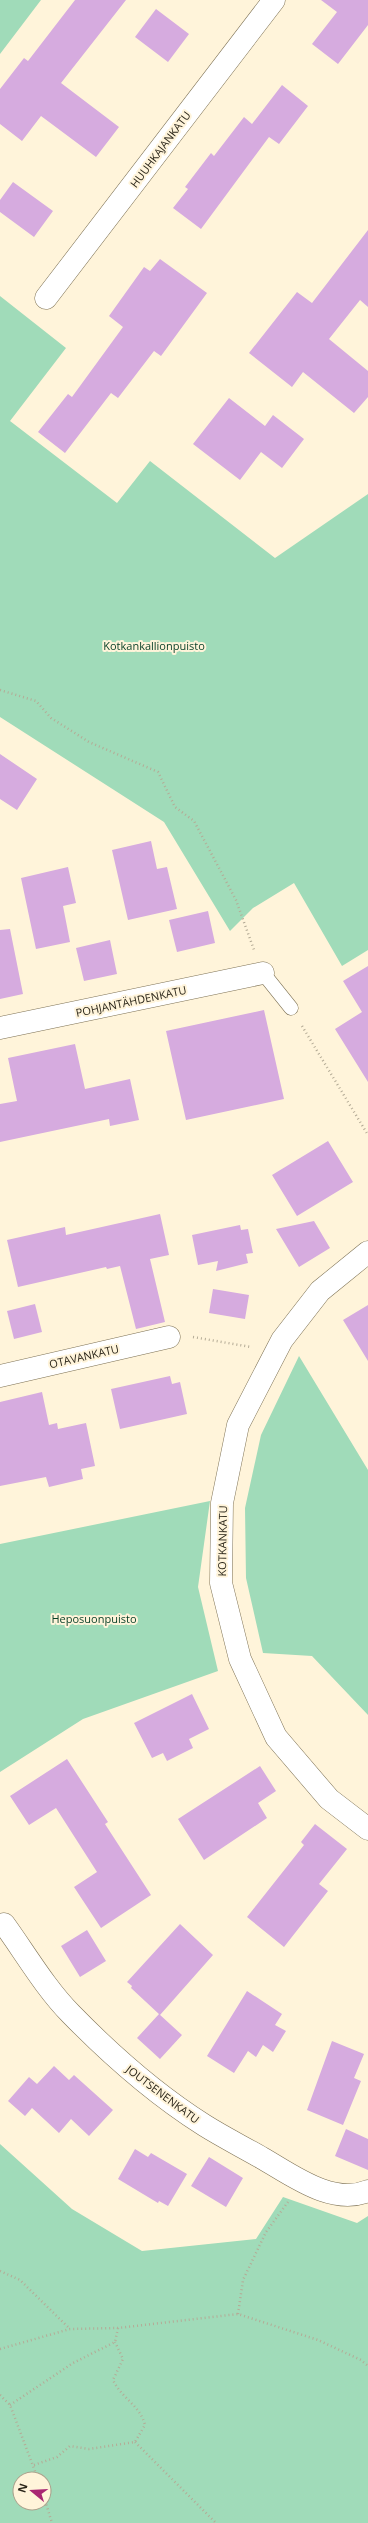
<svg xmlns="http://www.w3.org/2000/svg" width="368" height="2523" viewBox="0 0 368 2523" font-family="'Open Sans',sans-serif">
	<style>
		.green { fill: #a0dbb9; fill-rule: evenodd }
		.building { fill: #d6abdf }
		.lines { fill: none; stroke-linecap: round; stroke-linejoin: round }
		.service-casing { stroke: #7d7154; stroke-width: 15 }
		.minor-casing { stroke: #7d7154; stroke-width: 23 }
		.path { stroke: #b4ab96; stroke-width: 2.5; stroke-dasharray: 1 3; stroke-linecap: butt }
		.service { stroke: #fff; stroke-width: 14 }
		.minor { stroke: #fff; stroke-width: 22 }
		.labels { text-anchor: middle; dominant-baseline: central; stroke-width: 4; stroke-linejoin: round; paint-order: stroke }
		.street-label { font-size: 11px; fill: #2b261a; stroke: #fff4da }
		.park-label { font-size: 11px; fill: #063e26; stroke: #fff4da }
	</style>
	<rect width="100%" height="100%" fill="#fff4da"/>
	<path class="green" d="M0,0h41l-41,54z
		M0,296l66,52 -56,73 107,82 33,-42 125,97 93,-64v456l-26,16 -48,-83 -41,25 -23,23 -66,-109 -164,-105z
		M299,1356l69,114v245l-56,-59 -49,-3 -17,-75 -1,-70 16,-73z
		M210,1501l-12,86 20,84 -135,48 -83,53v-228z
		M0,2144l72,65 70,42 114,-12 27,-42 74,26 11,-7v307h-368zM20,2479h24v24h-24z"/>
	<path class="building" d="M75,0h51l-65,83 58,44 -23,30 -55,-41 -19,25 -22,-17v-35l24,-31 4,3z
		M321,0h47v25l-30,39 -26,-20 25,-32z
		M156,9l33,25 -21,28 -33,-25z
		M282,85l26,21 -29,38 -10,-7 -68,92 -28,-21 15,-19 -3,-2 26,-34 3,3 30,-39 8,7z
		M13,182l40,29 -19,26 -34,-25v-12z
		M368,230v77l-8,-7 -31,39 39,32v26l-14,16 -51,-41 -11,15 -43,-34 48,-61 15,11z
		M160,259l47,34 -46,63 -7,-5 -36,47 -7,-5 -46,60 -27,-21 30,-38 4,3 51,-70 -14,-11 35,-49 6,4z
		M229,398l36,28 8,-11 31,24 -22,29 -21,-16 -21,28 -47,-36z
		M0,754l37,25 -20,31 -17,-11z
		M151,841l6,28 10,-2 10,42 -49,11 -16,-70z
		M68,867l8,36 -13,3 7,36 -34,7 -15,-71z
		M208,911l7,32 -38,9 -8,-32z
		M10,929l13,65 -23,5v-69z
		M110,940l7,34 -33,7 -8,-33z
		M368,966v116l-33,-53 27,-17 -19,-31z
		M264,1010l20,89 -98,21 -20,-89z
		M75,1044l10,45 45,-10 9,41 -29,6 -1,-7 -109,23v-38l17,-3 -9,-43z
		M328,1141l25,41 -56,34 -25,-41z
		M160,1214l9,41 -19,4 15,63 -29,7 -16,-63 -13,3 -1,-2 -88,20 -11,-47 58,-13 1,8z
		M314,1221l16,27 -31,19 -23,-38z
		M240,1225l1,5 7,-1 5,24 -7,1 2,9 -32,8 2,-10 -20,4 -6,-30z
		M213,1289l36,6 -4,24 -36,-6z
		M35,1304l7,28 -28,7 -7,-28z
		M368,1305v56l-25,-41z
		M170,1376l2,8 8,-2 7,32 -67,15 -9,-40z
		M42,1392l7,33 8,-2 1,6 28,-6 9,43 -14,3 2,10 -34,8 -3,-10 -46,9v-84z
		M192,1694l17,35 -20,10 4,9 -26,13 -4,-8 -11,5 -18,-35z
		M67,1759l41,63 -3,2 46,71 -50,33 -27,-41 23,-15 -41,-64 -27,17 -19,-29z
		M260,1766l16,25 -18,12 9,15 -63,42 -26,-41z
		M315,1824l32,25 -28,35 9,7 -44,56 -37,-30 57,-72 -3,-3z
		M180,1924l33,31 -53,60 -29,-27 1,-2 -5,-4z
		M87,1930l19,31 -26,16 -19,-31z
		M247,1991l35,23 -7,11 11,6 -13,21 -10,-7 -7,12 -8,-6 -14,22 -27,-17z
		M159,2014l23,21 -22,24 -23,-21z
		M332,2041l32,13 -10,24 7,3 -18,44 -36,-15z
		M54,2066l15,14 5,-5 39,35 -24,26 -18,-17 -12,14 -27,-25 -7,8 -17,-15 21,-24 8,7z
		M346,2129l22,10v31l-33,-14z
		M135,2149l13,8 3,-4 36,21 -19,32 -9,-5 -1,2 -40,-24z
		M209,2157l34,21 -17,29 -35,-21z"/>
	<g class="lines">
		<defs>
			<path id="service" d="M263,973l28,35"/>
			<path id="minor" d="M46,298l228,-298
				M0,1028l263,-55
				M368,1252l-48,39 -38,49 -44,85 -16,78 -1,80 19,76 36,78 53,62 39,30
				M0,1376l169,-39
				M4,1924c21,29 42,65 67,90 40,41 84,80 133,111 19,12 39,22 58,33 30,17 70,48 106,33"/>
		</defs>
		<use href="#service" class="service-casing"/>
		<use href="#minor" class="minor-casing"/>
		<path class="path" d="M0,690l36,11 15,17 38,24 69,30 17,35 19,14 42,79 18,50
			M302,1026l66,109
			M193,1337l58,10
			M0,2271l20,9 50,49
			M238,2314l5,-34 23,-48 22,-30
			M0,2349l70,-20 48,-1 120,-14 80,26 43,20 7,6
			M0,2395l10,10 28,74
			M10,2405l63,-42 42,-21 3,-14
			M135,2442l81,81
			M34,2465l23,-8 13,-11 19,3 46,-7 10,-17c-5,-20 -23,-26 -32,-45l10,-21 -8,-17
			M44,2497l8,26"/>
		<use href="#service" class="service"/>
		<use href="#minor" class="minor"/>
	</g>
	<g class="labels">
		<g class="street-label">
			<text transform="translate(160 149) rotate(-53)">HUUHKAJANKATU</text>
			<text transform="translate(131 1001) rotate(-12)">POHJANTÄHDENKATU</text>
			<text transform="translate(84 1356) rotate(-13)">OTAVANKATU</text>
			<text transform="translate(222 1541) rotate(-89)">KOTKANKATU</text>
			<text transform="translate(163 2094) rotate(37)">JOUTSENENKATU</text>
		</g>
		<g class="park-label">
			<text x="154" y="645">Kotkankallionpuisto</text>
			<text x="94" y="1618">Heposuonpuisto</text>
		</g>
	</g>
	<g transform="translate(32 2491) rotate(288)"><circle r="19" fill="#fff4da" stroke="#aaa28d"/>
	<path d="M0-3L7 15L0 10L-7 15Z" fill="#a92673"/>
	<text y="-6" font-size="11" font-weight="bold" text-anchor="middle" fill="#2b261a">N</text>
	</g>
</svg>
